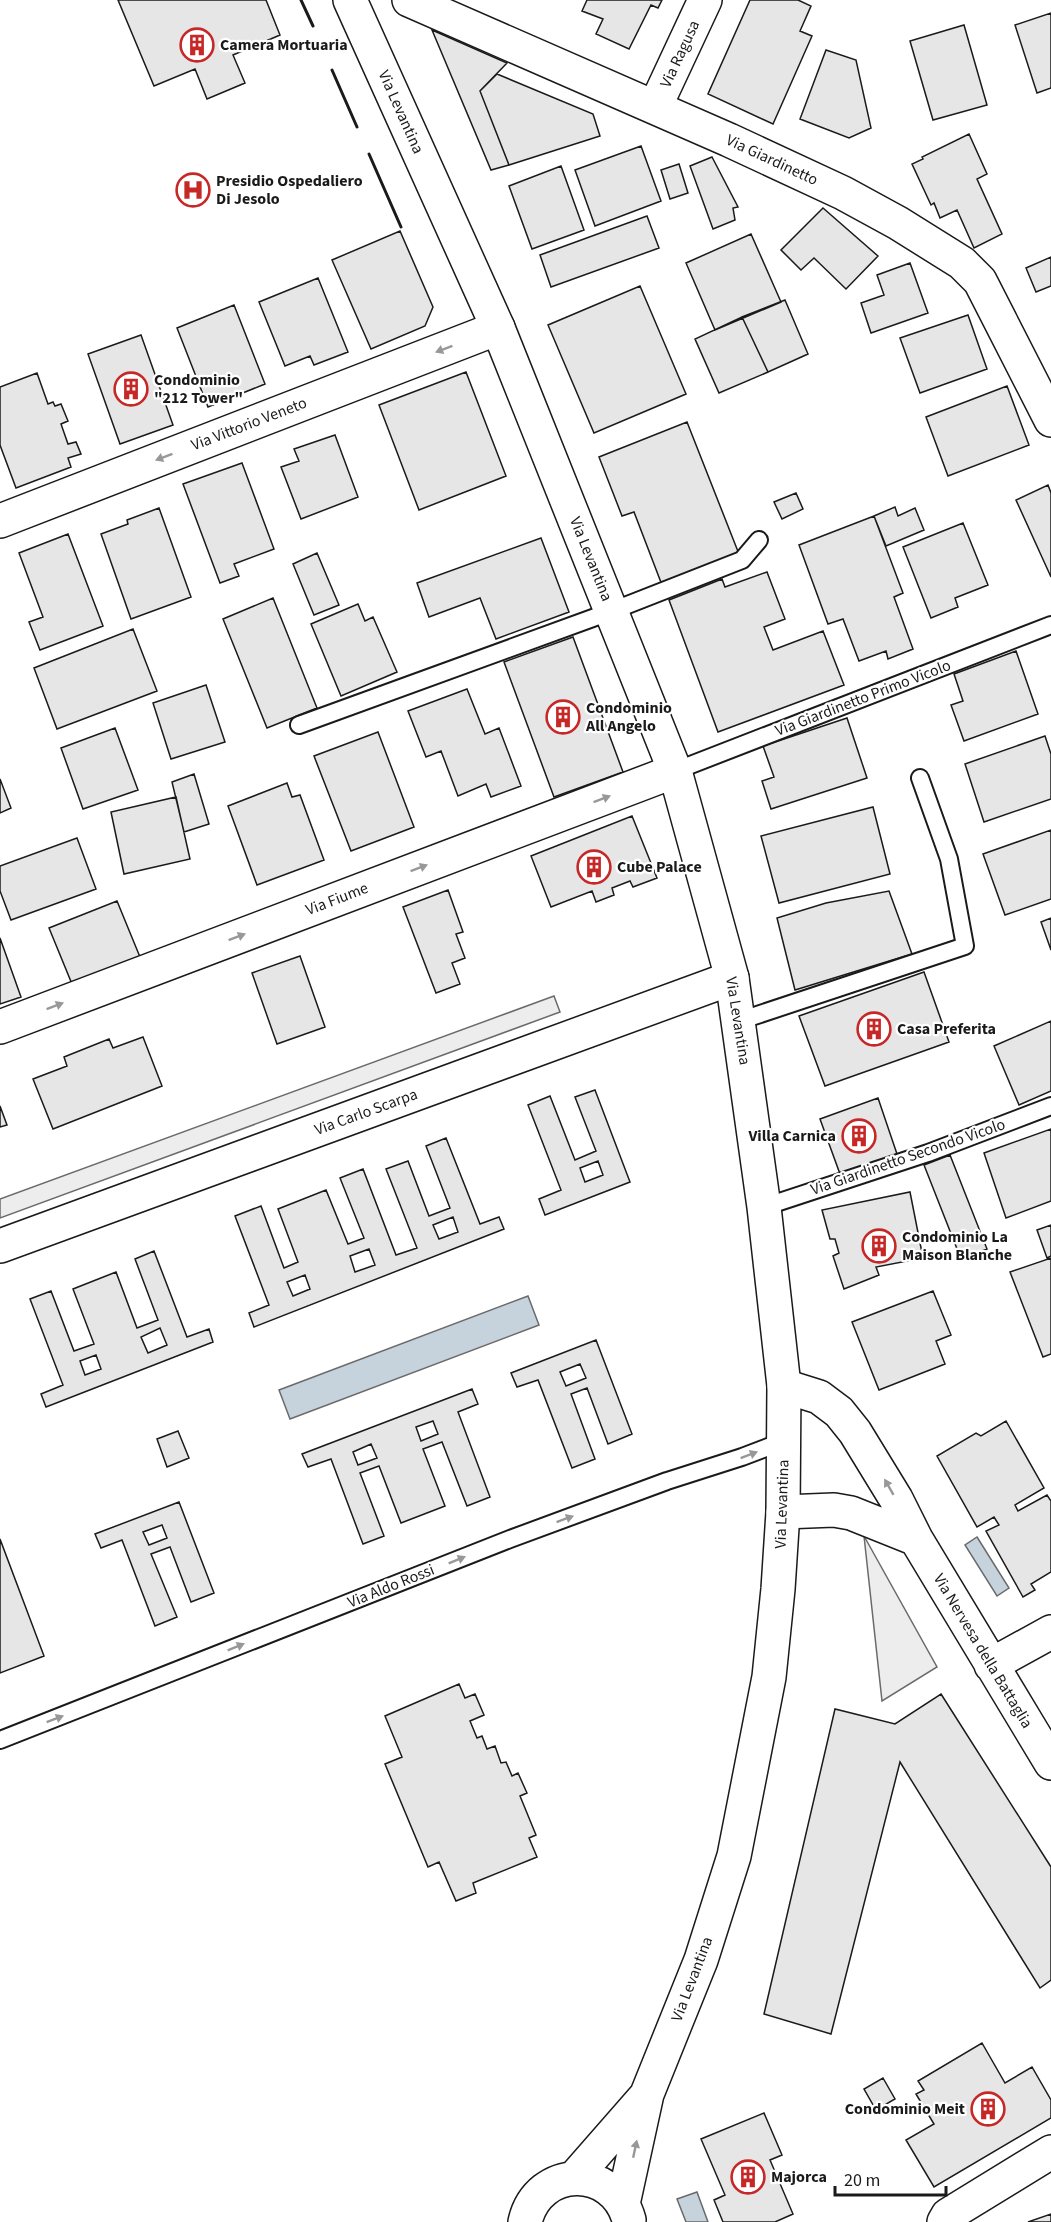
<svg xmlns="http://www.w3.org/2000/svg" width="1051" height="2222" viewBox="0 0 1051 2222" font-family="'Source Sans 3',sans-serif">
	<style>
		.parking { fill: #ededed; stroke: #6a6a6a; stroke-width: 1.5 }
		.water { fill: #c6d2dc; stroke: #6a6a6a; stroke-width: 1.5 }
		.building { fill: #e6e6e6; stroke: #1a1a1a; stroke-width: 1.5; fill-rule: evenodd }
		.lines { fill: none; stroke-linecap: round; stroke-linejoin: round }
		.service-casing { stroke: #1a1a1a; stroke-width: 20 }
		.minor-casing { stroke: #1a1a1a; stroke-width: 36 }
		.tertiary-casing { stroke: #1a1a1a; stroke-width: 36 }
		.service { stroke: #fff; stroke-width: 16 }
		.minor { stroke: #fff; stroke-width: 33 }
		.tertiary { stroke: #fff; stroke-width: 33 }
		.wall { stroke: #1a1a1a; stroke-width: 3 }
		.oneway { fill: #989898 }
		.labels { text-anchor: middle; dominant-baseline: central; stroke-width: 4.5; stroke-linejoin: round; paint-order: stroke }
		.poi-label { font-size: 16px; font-weight: bold; fill: #1a1a1a; stroke: #fff; text-anchor: start }
		.street-label { font-size: 16px; fill: #1a1a1a; stroke: #fff }
	</style>
	<rect width="100%" height="100%" fill="#fff"/>
	<path class="parking" d="M554,996l6,16 -560,206v-19z
		M864,1536l73,131 -55,34z"/>
	<path class="water" d="M528,1296l11,29 -249,94 -11,-29z
		M977,1537l32,51 -12,8 -32,-51z
		M697,2192l11,30h-22l-9,-23z"/>
	<path class="building" d="M118,0h148l14,35 -47,20 12,28 -38,16 -12,-30 -41,17z
		M587,0h75l-4,8 -7,-3 -22,44 -33,-15 7,-15 -21,-8z
		M750,0h48l13,6 -11,25 12,5 -39,88 -65,-30z
		M1051,13v75l-14,5 -22,-68z
		M964,25l23,80 -54,15 -23,-79z
		M432,30l75,33 -27,28 29,74 -18,5z
		M826,50l30,10 15,68 -22,10 -49,-19z
		M497,74l96,40 7,22 -91,29 -29,-74z
		M969,134l18,40 -10,5 25,55 -28,14 -17,-38 -17,8 -6,-15 -3,2 -19,-41 11,-5 -1,-2z
		M641,146l20,55 -66,25 -20,-56z
		M712,157l26,50 -5,1 2,12 -22,9 -23,-63z
		M679,164l9,29 -18,6 -9,-29z
		M561,166l23,64 -52,19 -23,-63z
		M823,208l55,48 -32,33 -32,-31 -13,12 -20,-20z
		M647,216l12,32 -108,39 -11,-32z
		M400,231l33,76 -8,19 -54,23 -39,-89z
		M751,234l30,68 -66,28 -29,-67z
		M1051,257v29l-15,6 -10,-24z
		M910,263l18,50 -57,20 -10,-30 23,-8 -7,-20z
		M318,278l30,74 -34,13 -4,-9 -25,10 -26,-64z
		M640,286l46,108 -92,39 -46,-108z
		M785,300l23,54 -40,18 -26,-55z
		M234,305l31,79 -57,23 -31,-79z
		M968,315l19,54 -67,24 -20,-55z
		M742,317l26,55 -49,21 -24,-54z
		M141,335l32,90 -53,19 -32,-90z
		M466,372l40,104 -87,34 -40,-105z
		M37,373l11,31 5,-2 2,4 6,-2 7,17 -7,3 7,20 8,-2 5,12 -13,4 3,9 -55,21 -16,-43v-58z
		M1007,386l22,59 -81,31 -22,-59z
		M687,422l52,132 -77,31 -28,-73 -12,4 -23,-59z
		M335,435l23,62 -57,22 -20,-52 18,-6 -5,-12z
		M242,463l32,86 -40,15 5,12 -19,7 -37,-99z
		M1048,485l3,8v84l-35,-77z
		M796,493l7,16 -21,10 -8,-17z
		M895,507l3,9 17,-8 9,22 -38,16 -12,-30z
		M159,508l32,89 -60,22 -30,-85 27,-10 -1,-4z
		M874,516l29,77 -9,4 19,52 -25,10 -2,-8 -27,10 -16,-42 -15,5 -29,-79z
		M963,523l25,62 -33,13 3,9 -27,11 -28,-71z
		M68,534l35,92 -63,24 -11,-28 14,-5 -24,-64z
		M541,538l28,74 -73,27 -16,-41 -51,19 -12,-34z
		M317,553l22,52 -25,10 -21,-51z
		M767,572l18,47 -21,8 9,23 50,-19 21,54 -126,47 -49,-132 53,-21 3,8z
		M273,598l44,110 -50,20 -44,-109z
		M358,604l7,17 8,-4 24,55 -56,24 -30,-72z
		M133,629l24,62 -100,38 -23,-61z
		M573,637l50,135 -69,25 -50,-135z
		M1016,651l22,63 -74,27 -13,-36 12,-4 -9,-27z
		M206,685l19,57 -54,17 -18,-56z
		M467,689l18,45 14,-6 22,58 -30,11 -5,-13 -28,12 -17,-45 -15,6 -18,-46z
		M847,718l20,60 -96,31 -9,-28 12,-4 -11,-31z
		M115,728l23,62 -55,19 -22,-61z
		M378,732l36,95 -63,24 -37,-95z
		M1045,736l6,18v45l-67,23 -19,-58z
		M194,774l15,50 -25,8 -12,-50z
		M0,779l11,29 -11,5z
		M287,783l5,14 8,-2 24,65 -67,25 -29,-79z
		M176,797l14,62 -66,15 -13,-62z
		M873,807l17,67 -111,29 -18,-67z
		M632,816l25,62 -24,9 -3,-6 -18,7 2,7 -18,7 -4,-11 -41,16 -20,-51z
		M1051,830v69l-46,16 -22,-61z
		M77,838l19,51 -85,31 -11,-29v-25z
		M448,890l15,42 -7,2 9,24 -13,5 8,21 -24,9 -33,-86z
		M889,891l23,63 -117,36 -18,-72 49,-15z
		M117,901l23,56 -68,27 -23,-56z
		M1051,918v32l-10,-28z
		M0,938l21,59 -21,7z
		M300,956l25,71 -48,17 -25,-71z
		M924,972l25,70 -124,44 -26,-70z
		M1051,1021v70l-32,14 -25,-59z
		M143,1037l19,49 -109,43 -20,-50 34,-13 -3,-9 45,-18 4,9z
		M595,1090l35,92 -85,33 -6,-16 22,-9 -33,-85 22,-9 25,64 21,-9 -21,-54zM598,1161l5,14 -18,7 -5,-14z
		M878,1098l19,56 -57,20 -20,-55z
		M0,1106l7,19 -7,2z
		M1051,1129v72l-45,17 -22,-65z
		M446,1138l34,86 19,-7 5,12 -250,98 -5,-14 20,-8 -34,-89 26,-10 23,62 14,-6 -20,-53 48,-19 22,54 16,-6 -24,-60 23,-9 33,86 21,-7 -31,-79 22,-8 21,55 21,-8 -24,-62zM453,1217l5,15 -19,7 -6,-14zM369,1249l6,16 -20,7 -5,-16zM305,1275l5,14 -17,7 -6,-14z
		M950,1155l37,94 -26,10 -37,-94z
		M910,1192l13,66 -47,9 3,8 -35,14 -11,-33 6,-3 -4,-14h-5l-8,-29z
		M1051,1225v31l-4,2 -10,-28z
		M154,1251l33,86 22,-8 4,13 -167,65 -5,-13 22,-9 -33,-86 21,-8 23,60 20,-7 -21,-55 43,-17 21,56 21,-8 -23,-61zM160,1328l7,17 -19,8 -7,-16zM96,1355l5,14 -16,6 -5,-14z
		M1051,1258v96l-8,3 -33,-85z
		M933,1291l18,44 -15,6 9,23 -66,26 -27,-68z
		M596,1340l36,94 -24,10 -21,-56 -16,6 24,65 -23,9 -34,-88 -21,7 -6,-14zM580,1364l6,14 -20,8 -6,-14z
		M472,1389l6,15 -20,8 32,85 -23,9 -25,-64 -19,7 22,57 -44,17 -22,-57 -19,7 24,63 -21,8 -32,-85 -23,8 -6,-13zM433,1421l5,13 -17,7 -5,-14zM371,1444l6,14 -19,7 -5,-13z
		M1006,1421l38,67 -29,17 3,6 29,-16 4,6v71l-20,12 4,6 -12,7 -37,-66 13,-6 -5,-8 -17,10 -40,-71 39,-23 5,3z
		M178,1431l11,27 -22,9 -10,-28z
		M179,1502l35,91 -23,9 -21,-55 -19,7 26,63 -22,9 -33,-86 -21,8 -6,-14zM162,1525l5,13 -18,7 -6,-13z
		M0,1539l44,117 -44,17z
		M459,1684l6,14 10,-4 9,21 -14,6 7,17 5,-2 5,13 8,-3 6,17 5,-1 6,14 6,-3 9,20 -7,3 16,39 -7,3 8,19 -64,26 3,10 -20,8 -17,-39 -11,5 -43,-103 17,-7 -17,-41z
		M941,1694l110,173v113l-11,8 -140,-226 -69,272 -67,-20 71,-305 60,15z
		M982,2043l23,40 27,-16 19,33v18l-117,69 -28,-47 28,-16 -18,-30 8,-4 -6,-9z
		M883,2078l12,21 -19,11 -12,-21z
		M764,2113l18,42 -12,5 23,54 -18,8h-52l-9,-22 11,-5 -24,-56z
		M1051,2214v8h-23z"/>
	<g class="lines">
		<defs>
			<path id="service" d="M299,725l313,-114 130,-51 17,-20
				M675,771l376,-146
				M739,1021l226,-75 -16,-87 -29,-81
				M764,1207l164,-54 123,-47
				M0,1740l510,-201 157,-58 75,-24 42,-16"/>
			<path id="minor" d="M409,0l320,140 114,53 55,30 64,40 18,18 71,139
				M655,107l50,-107
				M0,521l498,-193
				M0,1027l675,-256
				M0,1246l732,-268
				M784,1386l35,11 20,15 16,20 41,67 20,40 135,224
				M783,1512l51,-2 17,3 65,26
				M991,1665l60,-33
				M944,2222l4,-7 103,-63"/>
			<path id="tertiary" d="M350,0l148,328 177,443 57,207 32,229 20,179 -1,126 -5,77 -9,88 -35,179 -33,104 -54,134 -24,110
				M574,2178l70,-80
				M525,2222c13,-57 89,-58 104,-2"/>
		</defs>
		<use href="#service" class="service-casing"/>
		<use href="#minor" class="minor-casing"/>
		<use href="#tertiary" class="tertiary-casing"/>
		<use href="#service" class="service"/>
		<use href="#minor" class="minor"/>
		<use href="#tertiary" class="tertiary"/>
		<path class="wall" d="M301,0l12,26
			M332,70l25,57
			M369,154l32,73"/>
	</g>
	<defs><path id="oneway-solid" d="M-6-.8H1V-3.2L6.5 0L1 3.2V.8H-6Z" transform="scale(1.5)"/></defs>
	<g class="oneway">
		<use href="#oneway-solid" transform="translate(444 349) rotate(159)"/>
		<use href="#oneway-solid" transform="translate(164 457) rotate(159)"/>
		<use href="#oneway-solid" transform="translate(602 799) rotate(-21)"/>
		<use href="#oneway-solid" transform="translate(419 868) rotate(-21)"/>
		<use href="#oneway-solid" transform="translate(237 937) rotate(-21)"/>
		<use href="#oneway-solid" transform="translate(55 1006) rotate(-21)"/>
		<use href="#oneway-solid" transform="translate(749 1455) rotate(-21)"/>
		<use href="#oneway-solid" transform="translate(889 1487) rotate(-120)"/>
		<use href="#oneway-solid" transform="translate(565 1519) rotate(-20)"/>
		<use href="#oneway-solid" transform="translate(457 1560) rotate(-22)"/>
		<use href="#oneway-solid" transform="translate(236 1647) rotate(-22)"/>
		<use href="#oneway-solid" transform="translate(55 1719) rotate(-21)"/>
		<use href="#oneway-solid" transform="translate(635 2149) rotate(-78)"/>
	</g>
	<defs>
		<symbol id="building-ring" viewBox="-11 -11 22 22"><circle r="9.5" fill="#fff" stroke="#c62828" stroke-width="1.5"/><path d="M-4-6H4V6H1V3H-1V6H-4ZM-2.5-4.3h1.7v1.8h-1.7ZM.8-4.3h1.7v1.8H.8ZM-2.5-1h1.7V.8h-1.7ZM.8-1h1.7V.8H.8Z" fill="#c62828"/></symbol>
		<symbol id="hospital-ring" viewBox="-11 -11 22 22"><circle r="9.5" fill="#fff" stroke="#c62828" stroke-width="1.5"/><path d="M-5-5h3v3.5h4V-5h3V5h-3V1.5h-4V5h-3Z" fill="#c62828"/></symbol>
	</defs>
	<g fill-rule="evenodd">
		<use href="#building-ring" x="178" y="26" width="38" height="38"/>
		<use href="#hospital-ring" x="174" y="171" width="38" height="38"/>
		<use href="#building-ring" x="112" y="370" width="38" height="38"/>
		<use href="#building-ring" x="544" y="698" width="38" height="38"/>
		<use href="#building-ring" x="575" y="848" width="38" height="38"/>
		<use href="#building-ring" x="855" y="1010" width="38" height="38"/>
		<use href="#building-ring" x="840" y="1117" width="38" height="38"/>
		<use href="#building-ring" x="860" y="1227" width="38" height="38"/>
		<use href="#building-ring" x="969" y="2090" width="38" height="38"/>
		<use href="#building-ring" x="729" y="2158" width="38" height="38"/>
	</g>
	<g class="labels">
		<g class="poi-label">
			<text x="220" y="45">Camera Mortuaria</text>
			<text x="216" y="181">Presidio Ospedaliero<tspan x="216" dy="18">Di Jesolo</tspan></text>
			<text x="154" y="380">Condominio<tspan x="154" dy="18">"212 Tower"</tspan></text>
			<text x="586" y="708">Condominio<tspan x="586" dy="18">All Angelo</tspan></text>
			<text x="617" y="867">Cube Palace</text>
			<text x="897" y="1029">Casa Preferita</text>
			<text x="836" y="1136" text-anchor="end">Villa Carnica</text>
			<text x="902" y="1237">Condominio La<tspan x="902" dy="18">Maison Blanche</tspan></text>
			<text x="965" y="2109" text-anchor="end">Condominio Meit</text>
			<text x="771" y="2177">Majorca</text>
		</g>
		<g class="street-label">
			<text transform="translate(680 54) rotate(-65)">Via Ragusa</text>
			<text transform="translate(401 112) rotate(66)">Via Levantina</text>
			<text transform="translate(772 160) rotate(25)">Via Giardinetto</text>
			<text transform="translate(249 424) rotate(-21)">Via Vittorio Veneto</text>
			<text transform="translate(591 559) rotate(68)">Via Levantina</text>
			<text transform="translate(863 698) rotate(-21)">Via Giardinetto Primo Vicolo</text>
			<text transform="translate(337 899) rotate(-21)">Via Fiume</text>
			<text transform="translate(738 1021) rotate(81)">Via Levantina</text>
			<text transform="translate(366 1112) rotate(-20)">Via Carlo Scarpa</text>
			<text transform="translate(908 1157) rotate(-19)">Via Giardinetto Secondo Vicolo</text>
			<text transform="translate(782 1504) rotate(-88)">Via Levantina</text>
			<text transform="translate(391 1586) rotate(-22)">Via Aldo Rossi</text>
			<text transform="translate(983 1651) rotate(59)">Via Nervesa della Battaglia</text>
			<text transform="translate(692 1979) rotate(-69)">Via Levantina</text>
		</g>
	</g>
	<path d="M835 2186v9h111v-9" fill="none" stroke="#1a1a1a" stroke-width="3"/>
	<text x="844" y="2186" font-size="18" fill="#1a1a1a" stroke="#ffffff" stroke-width="4.5" paint-order="stroke">20 m</text>
</svg>
